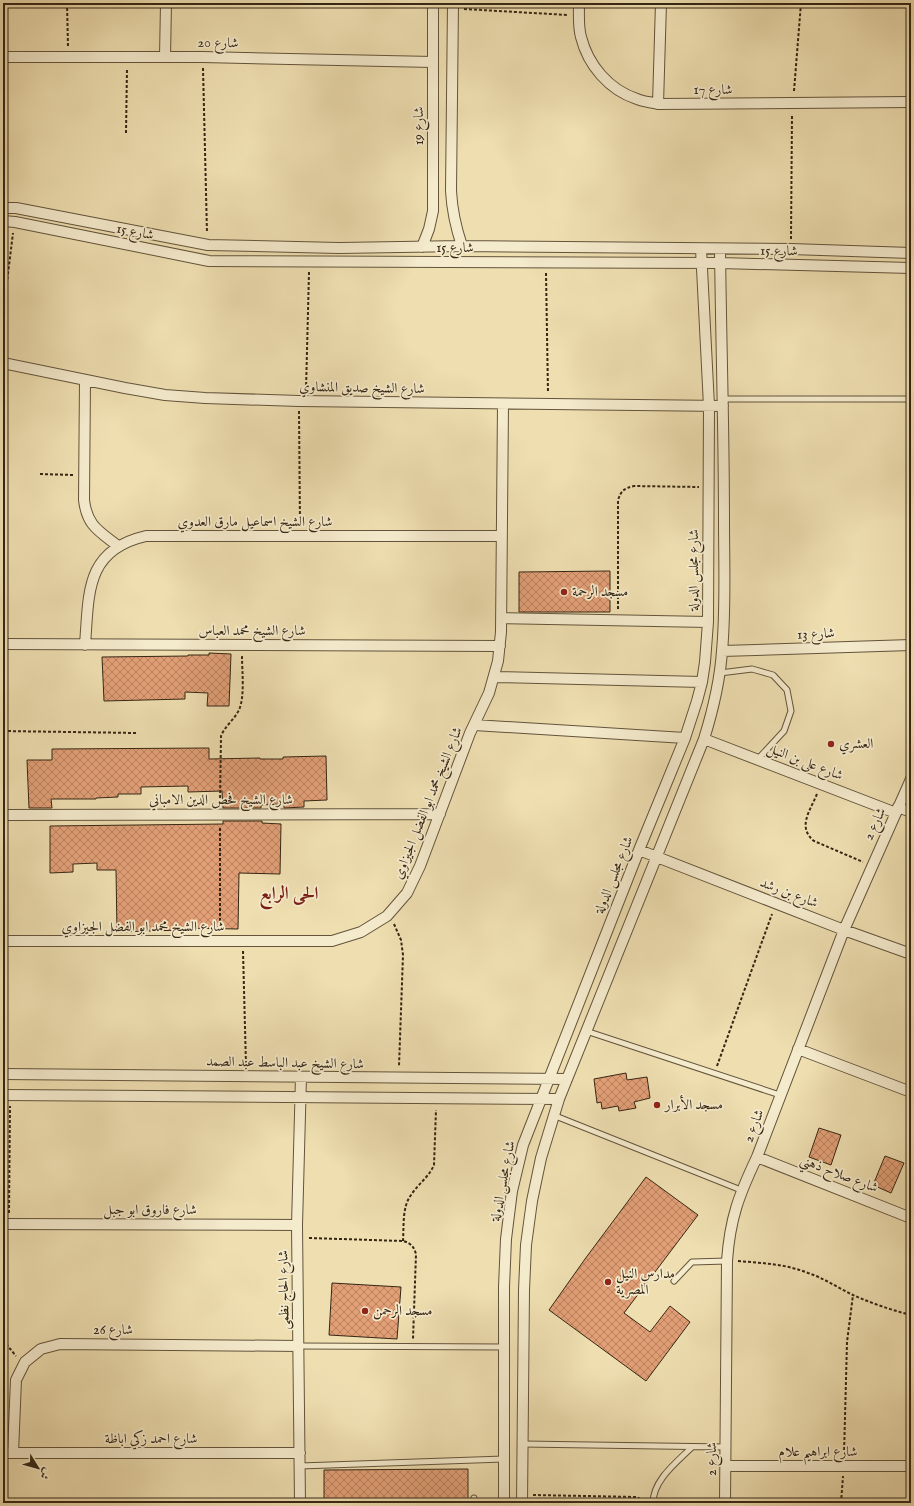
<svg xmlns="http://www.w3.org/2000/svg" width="914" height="1506" viewBox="0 0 914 1506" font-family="'IM FELL English',Amiri,serif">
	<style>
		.building { fill: url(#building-cross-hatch); stroke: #352614 }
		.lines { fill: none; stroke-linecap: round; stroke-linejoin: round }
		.service-casing { stroke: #63543b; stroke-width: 7 }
		.minor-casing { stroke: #63543b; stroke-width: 12 }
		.path { stroke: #352614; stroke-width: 2; stroke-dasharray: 3 2; stroke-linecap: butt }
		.service { stroke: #f4eacc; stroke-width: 5 }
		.minor { stroke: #f4eacc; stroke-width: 10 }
		.poi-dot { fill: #8f2418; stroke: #f4eacc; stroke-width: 1.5 }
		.labels { text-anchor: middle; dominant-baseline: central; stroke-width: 3.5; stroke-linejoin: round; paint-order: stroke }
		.street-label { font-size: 14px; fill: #352614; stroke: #f4eacc }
		.poi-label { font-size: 14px; fill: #352614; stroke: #f4eacc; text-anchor: start }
		.district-label { font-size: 18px; font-weight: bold; fill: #7a1f14; stroke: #f4eacc }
	</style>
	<defs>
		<pattern id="building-cross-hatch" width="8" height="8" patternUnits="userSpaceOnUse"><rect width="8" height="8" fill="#e29f76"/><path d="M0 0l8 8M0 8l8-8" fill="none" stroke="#b88160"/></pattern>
	</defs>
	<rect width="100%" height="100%" fill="#eedeb0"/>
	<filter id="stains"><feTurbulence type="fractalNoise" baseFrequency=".005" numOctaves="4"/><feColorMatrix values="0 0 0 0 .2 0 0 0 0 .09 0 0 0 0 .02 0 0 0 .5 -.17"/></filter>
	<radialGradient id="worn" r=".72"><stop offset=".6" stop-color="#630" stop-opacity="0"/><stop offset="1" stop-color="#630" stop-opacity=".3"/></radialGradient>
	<path class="building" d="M610,571v41h-91v-40z
		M209,653l22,1 -2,52h-22l1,-13 -23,-1v7l-81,2 -2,-44 86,-1v-1h21z
		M209,748v11l51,-1v1h23v-2l43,-1 1,44 -23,1v6l-20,1v-4l-23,1v3h-38l-1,-17 -34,1v-6l-47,1v7h-23v3l-22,1v1h-45l1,9h-23l-2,-48h25v-11z
		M223,821h39v2l19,1 -1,50 -41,-1 -1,56 -56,-1v2l-65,2 -1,-62h-19v-7l-24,1v8l-23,1v-47l173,-2z
		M626,1073l1,7 20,-3 3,21 -16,4 2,6 -17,3 -1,-5 -16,3 -1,-7 -4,1 -3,-24z
		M819,1128l22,7 -10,30 -22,-8z
		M885,1156l19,7 -13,30 -18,-8z
		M646,1177l52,38 -74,98 26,19 20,-26 20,16 -44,59 -97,-71 36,-51z
		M332,1283l69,4 -4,52 -68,-4z
		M468,1469v34h-144v-33z"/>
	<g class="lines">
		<defs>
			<path id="service" d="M723,399h188
				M720,673l32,-4 21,6 14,15 4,21 -7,20 -26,28
				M586,1031l194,64
				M553,1115l188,75
				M674,1281l18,-19 35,-1
				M299,1346l205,1
				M523,1444l203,3
				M300,1466l204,-7
				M474,1498v5
				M653,1503c0,-23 24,-41 39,-56"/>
			<path id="minor" d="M453,3l-2,188c1,19 5,37 11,55
				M579,3c0,11 -1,24 2,34 7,28 28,53 56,62 7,3 14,3 21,5l253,-2
				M3,57h199l231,5
				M165,57l1,-54
				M658,104l3,-101
				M3,208h13l192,37 131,3 123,-2 329,3 120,4
				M3,221l12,1 194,39 511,2 191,5
				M422,247l7,-18 4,-18v-208
				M3,363l122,25 40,7 40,3 94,3 424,5
				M85,380l-1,120c3,26 15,31 34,46
				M501,618l207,4
				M3,644l497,2
				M85,645c4,-52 0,-95 61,-109h356
				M722,651l189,-6
				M495,677l207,5
				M474,725l211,13
				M704,739l192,74
				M898,807l13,5
				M3,815l437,-1
				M639,850l205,80 67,24
				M3,941h329l29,-9 26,-16 20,-23 13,-27 50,-133 19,-40 9,-32 3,-29 2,-228
				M798,1049l113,43
				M3,1074l564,5
				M3,1095l556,4
				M757,1157l154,61
				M3,1224l294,1
				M3,1453h297
				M13,1453l3,-73 9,-18 16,-13 19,-5 239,2
				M726,1466h185
				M300,1503l-3,-278 4,-148
				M504,1503v-216l2,-48 6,-48 11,-46 116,-295 46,-112 12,-37 5,-19 3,-20 3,-40 1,-216 -8,-157
				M522,1503l2,-213 2,-45 6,-44 9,-43 18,-59 145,-360c9,-29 16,-58 18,-88 4,-43 2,-87 2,-130 0,-91 -3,-181 -4,-272
				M725,1503l2,-242c3,-43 12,-66 30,-104l87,-227 67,-151"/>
		</defs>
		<use href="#service" class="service-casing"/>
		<use href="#minor" class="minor-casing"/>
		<path class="path" d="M67,3l1,43
			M464,9l104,6
			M203,68l4,165
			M794,91l7,-88
			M126,133l1,-65
			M791,239l1,-125
			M546,273l2,120
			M3,314l10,-81
			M306,390l3,-118
			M299,411l1,114
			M40,474l33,1
			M618,609v-109c3,-9 6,-12 16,-14l65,1
			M3,731l133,2
			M817,794c-7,17 -20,33 -3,47l49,21
			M220,803l1,-67c4,-10 13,-16 18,-26 6,-14 3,-38 3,-54
			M394,924l7,16 2,15 -4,111
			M220,931v-105
			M243,951l3,115
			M717,1066l55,-152
			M9,1213l1,-107
			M4,1234v98l3,13 9,11
			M309,1238l94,3c8,2 11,6 13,13l-3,85
			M403,1241c1,-15 -1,-34 8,-46 7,-11 18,-18 23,-30l2,-55
			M738,1261c24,2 48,3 70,12 16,5 30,15 45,22 18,8 38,15 58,20
			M844,1455l3,-113 6,-47
			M533,1495l104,2 5,3 1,3
			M841,1503l2,-27"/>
		<use href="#service" class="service"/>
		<use href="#minor" class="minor"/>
	</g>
	<g class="poi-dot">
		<circle cx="564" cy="592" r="4"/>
		<circle cx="831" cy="744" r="4"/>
		<circle cx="657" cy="1105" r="4"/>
		<circle cx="608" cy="1282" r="4"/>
		<circle cx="365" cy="1311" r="4"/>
	</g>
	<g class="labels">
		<g class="street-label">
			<text transform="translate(218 43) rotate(1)">شارع 20</text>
			<text x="713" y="90">شارع 17</text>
			<text transform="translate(419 126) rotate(-90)">شارع 19</text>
			<text transform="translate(135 232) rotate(11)">شارع 15</text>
			<text x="455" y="248">شارع 15</text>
			<text transform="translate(779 251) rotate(1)">شارع 15</text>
			<text transform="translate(362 388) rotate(1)">شارع الشيخ صديق المنشاوي</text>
			<text x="255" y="522">شارع الشيخ اسماعيل مارق العدوي</text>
			<text transform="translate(694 570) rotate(-90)">شارع مجلس الدولة</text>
			<text x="252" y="631">شارع الشيخ محمد العباس</text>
			<text transform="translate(816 634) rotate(-2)">شارع 13</text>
			<text transform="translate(805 762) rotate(21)">شارع على بن النيل</text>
			<text x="221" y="800">شارع الشيخ فحص الدين الامباني</text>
			<text transform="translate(428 803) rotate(-68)">شارع الشيخ محمد ابو الفضل الجيزاوي</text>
			<text transform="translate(875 824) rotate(-65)">شارع 2</text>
			<text transform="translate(614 875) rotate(-68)">شارع مجلس الدولة</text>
			<text transform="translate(789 893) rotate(21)">شارع بن رشد</text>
			<text x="143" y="927">شارع الشيخ محمد ابو الفضل الجيزاوي</text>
			<text transform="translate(285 1063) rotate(1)">شارع الشيخ عبد الباسط عبد الصمد</text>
			<text transform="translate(754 1126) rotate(-69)">شارع 2</text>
			<text transform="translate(839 1174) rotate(21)">شارع صلاح ذهني</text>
			<text transform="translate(503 1181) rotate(-79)">شارع مجلس الدولة</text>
			<text x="150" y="1210">شارع فاروق ابو جبل</text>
			<text transform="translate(284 1290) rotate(-91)">شارع الحاج نظمى</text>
			<text x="113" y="1330">شارع 26</text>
			<text x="151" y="1439">شارع احمد زكي اباظة</text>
			<text x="818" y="1452">شارع ابراهيم علام</text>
			<text transform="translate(712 1459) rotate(-90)">شارع 2</text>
		</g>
		<g class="poi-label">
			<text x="572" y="592">مسجد الرحمة</text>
			<text x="839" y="744">العشري</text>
			<text x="665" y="1105">مسجد الأبرار</text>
			<text x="616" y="1274">مدارس النيل<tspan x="616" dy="16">المصرية</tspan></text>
			<text x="373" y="1311">مسجد الرحمن</text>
		</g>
		<g class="district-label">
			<text x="289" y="894">الحى الرابع</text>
		</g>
	</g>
	<rect width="914" height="1506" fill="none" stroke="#eedeb0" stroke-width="16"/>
	<rect x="4" y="4" width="906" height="1498" fill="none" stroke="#352614" stroke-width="2"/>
	<rect x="8" y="8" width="898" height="1490" fill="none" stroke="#352614"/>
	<g transform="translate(38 1468) rotate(127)" stroke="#f4eacc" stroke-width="3" paint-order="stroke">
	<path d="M0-3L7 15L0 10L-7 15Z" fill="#352614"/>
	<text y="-6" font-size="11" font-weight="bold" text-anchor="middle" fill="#352614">ش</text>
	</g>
	<rect width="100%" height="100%" filter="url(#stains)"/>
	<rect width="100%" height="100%" fill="url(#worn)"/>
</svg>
